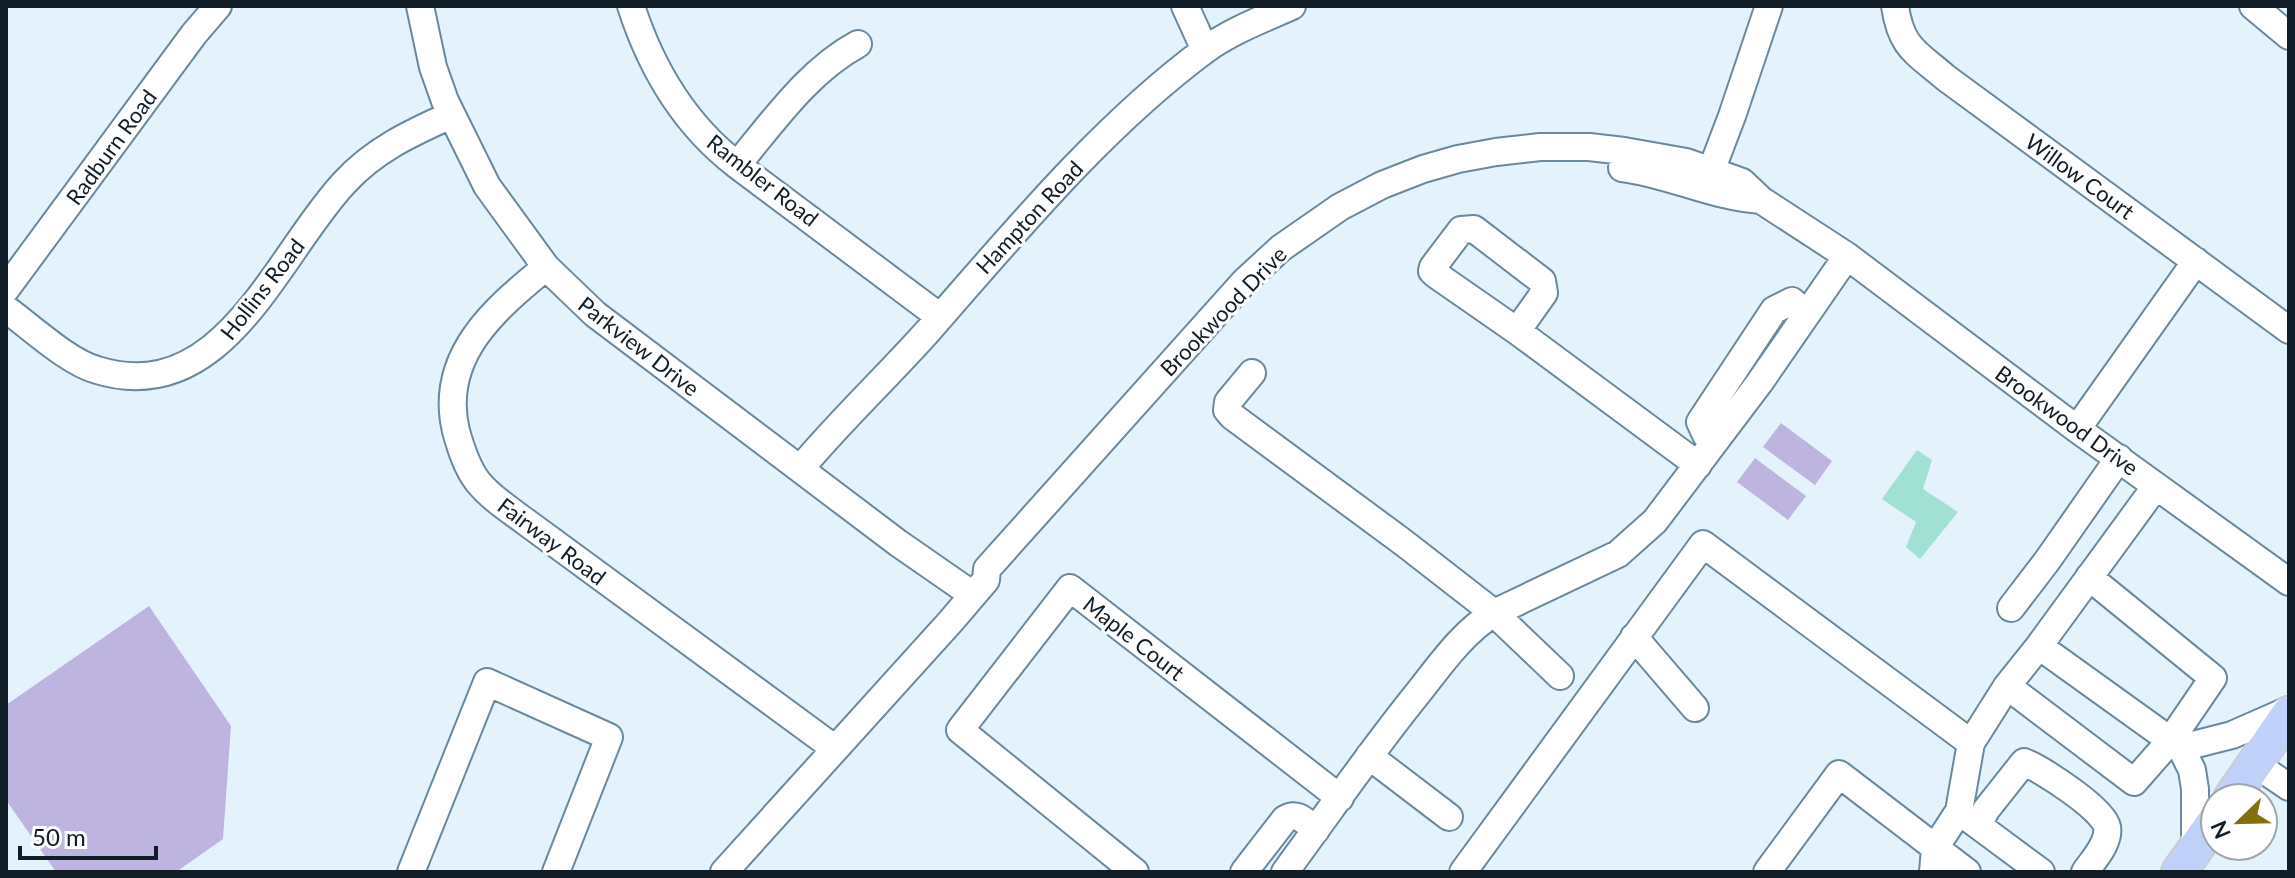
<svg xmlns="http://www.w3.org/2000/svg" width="2295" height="878" viewBox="0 0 2295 878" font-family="Lato,sans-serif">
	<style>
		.green { fill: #bdb5e0 }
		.water { fill: #a1e1d3 }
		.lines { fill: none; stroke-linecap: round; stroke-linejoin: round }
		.minor-casing { stroke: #69899e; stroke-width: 30 }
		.major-casing { stroke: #cacdcf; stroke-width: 38 }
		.minor { stroke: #fff; stroke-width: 26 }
		.major { stroke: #bfd1f8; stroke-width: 34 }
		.labels { text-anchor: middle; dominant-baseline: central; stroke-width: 6; stroke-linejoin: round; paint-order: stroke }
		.street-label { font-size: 22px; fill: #101d26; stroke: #fff }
	</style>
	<rect width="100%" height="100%" fill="#e4f2fb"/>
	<path class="green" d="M1781,423l51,38 -17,24 -52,-38z
		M1755,458l51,38 -18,24 -51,-38z
		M149,606l82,120 -8,113 -47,33h-120l-50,-72v-95z"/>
	<path class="water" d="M1917,450l15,10 -9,29 35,23 -38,47 -14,-12 10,-25 -34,-23z"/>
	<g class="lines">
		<defs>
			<path id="minor" d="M420,6l13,61 12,34 42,85 59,81 49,47 303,229 75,52
				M631,6c20,62 54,119 106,159l203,152
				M1185,6l20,44
				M1895,6c6,42 21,46 51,72l343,252
				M2253,6l36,30
				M737,165c36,-43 71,-94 121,-121
				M1622,168c48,6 91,29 139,32
				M1705,187l27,-71 37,-110
				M546,267c-51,42 -108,89 -90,164 5,18 11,37 22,51 13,16 32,28 48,40l308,226
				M6,289l188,-255 24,-28
				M6,309c25,18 62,53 91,61 126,39 179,-114 247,-187 30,-33 67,-50 107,-68
				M1517,331l27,-38 -2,-12 -68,-52 -13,1 -28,37 -1,4 3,3 82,57 181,134
				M1252,373l-24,29 -1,8 5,6 172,127 90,70 66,63
				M2077,429l119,-168
				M1714,443l-8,-8 -6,-13 74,-112 18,-9 15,13
				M800,469c40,-48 86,-91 128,-138 85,-97 173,-204 277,-281 26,-19 58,-31 87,-44
				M2011,608l36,-47 72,-103
				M1634,637l61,71
				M2039,646l142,102 11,22 3,19v61
				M2007,686l127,96 36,-41 43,-63 -124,-101
				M2181,748l51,-13 57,-25
				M1369,756l80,61
				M2255,764l34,23
				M1964,815l77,57
				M1979,824l7,-14 38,-48c17,7 80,47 83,65 3,16 -14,33 -22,45
				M411,872l76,-190 122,55 -53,135
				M724,872l227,-251 35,-41 1,-11 258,-288 36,-33 59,-41 42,-22 41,-16 35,-10 38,-7 44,-5h49l35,4 62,11 56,20 19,18 86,56 230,173 212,153
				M1135,872l-175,-142 110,-142 270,210
				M1244,872l41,-53c13,-8 20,3 31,11
				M1285,872c44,-60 86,-121 133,-179 23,-29 44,-60 76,-80l124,-59 37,-33 105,-139 87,-126
				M1463,872l240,-328 268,199
				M1767,872l72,-98 128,98
				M1933,872l2,-24 24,-37 12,-68 36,-57 32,-40 117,-160"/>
			<path id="major" d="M2231,798l58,-84
				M2179,872l36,-51"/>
		</defs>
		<use href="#minor" class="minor-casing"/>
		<use href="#major" class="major-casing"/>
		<use href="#minor" class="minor"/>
		<use href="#major" class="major"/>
	</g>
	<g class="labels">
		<g class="street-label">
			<text transform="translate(111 147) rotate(-54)">Radburn Road</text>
			<text transform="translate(2080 176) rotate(36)">Willow Court</text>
			<text transform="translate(763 180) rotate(38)">Rambler Road</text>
			<text transform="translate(1029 217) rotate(-47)">Hampton Road</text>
			<text transform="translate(262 289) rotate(-52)">Hollins Road</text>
			<text transform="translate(1223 311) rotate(-46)">Brookwood Drive</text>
			<text transform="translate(639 346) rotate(38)">Parkview Drive</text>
			<text transform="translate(2067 420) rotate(36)">Brookwood Drive</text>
			<text transform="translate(552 541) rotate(37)">Fairway Road</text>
			<text transform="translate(1134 638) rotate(38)">Maple Court</text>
		</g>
	</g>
	<rect width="2295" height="878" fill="none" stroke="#101d26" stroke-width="16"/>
	<g transform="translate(2239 822) rotate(247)"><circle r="38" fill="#ffffff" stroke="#9fa5a8" stroke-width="2"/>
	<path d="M0-6L14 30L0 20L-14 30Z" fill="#836f0e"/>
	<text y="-12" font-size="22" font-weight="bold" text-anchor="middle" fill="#101d26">N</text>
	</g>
	<path d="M20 846v12h136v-12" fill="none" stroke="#101d26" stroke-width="4"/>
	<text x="32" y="846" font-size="24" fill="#101d26" stroke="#ffffff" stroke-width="6" paint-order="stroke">50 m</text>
</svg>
